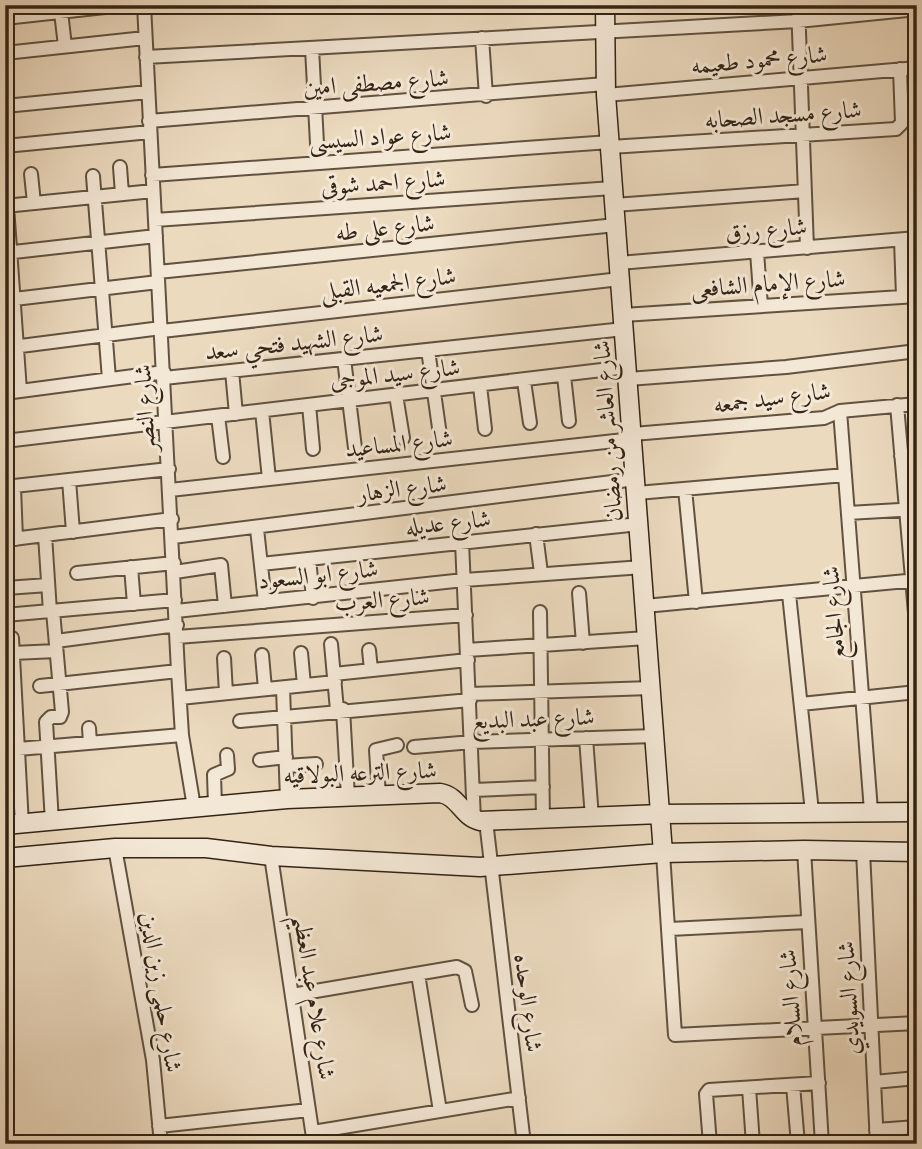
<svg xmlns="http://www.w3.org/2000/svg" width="922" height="1149" viewBox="0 0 922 1149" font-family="'IM FELL Double Pica',Amiri,serif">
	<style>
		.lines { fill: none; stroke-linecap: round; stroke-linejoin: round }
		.street-casing { stroke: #615240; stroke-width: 16 }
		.secondary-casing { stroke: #332416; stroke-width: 21 }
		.street { stroke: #f3e7d5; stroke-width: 12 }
		.secondary { stroke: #f3e7d5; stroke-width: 18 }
		.labels { text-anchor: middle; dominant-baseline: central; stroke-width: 6; stroke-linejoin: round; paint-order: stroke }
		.street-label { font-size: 24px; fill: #332416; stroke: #f3e7d5 }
	</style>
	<rect width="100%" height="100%" fill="#ecdabf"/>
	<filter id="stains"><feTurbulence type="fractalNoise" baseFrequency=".00286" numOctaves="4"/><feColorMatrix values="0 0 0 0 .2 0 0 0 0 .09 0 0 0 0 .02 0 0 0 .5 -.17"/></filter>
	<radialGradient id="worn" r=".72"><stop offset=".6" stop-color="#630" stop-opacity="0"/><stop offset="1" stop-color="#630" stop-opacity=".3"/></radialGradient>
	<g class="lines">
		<defs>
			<path id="street" d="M144,5l34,666 4,64 12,72
				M274,5v1
				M400,5v2
				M798,5l9,243
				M61,12l4,34
				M5,18l118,-13
				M482,38l4,58
				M312,48l6,115
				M5,53l140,-15
				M146,57l652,-36 119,-12
				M606,95l311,-27
				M5,106l143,-14
				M149,121l456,-37
				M5,146l145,-14
				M610,147l286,-18 6,-6 -2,-54
				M120,167l2,27
				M31,174l3,29
				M152,175l458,-33
				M93,176l16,203
				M614,205l191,-14
				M5,206l148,-15
				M7,206l13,185
				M155,220l458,-32
				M901,240l2,56
				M757,252l4,54
				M5,253l151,-17
				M619,263l298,-25
				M158,272l458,-47
				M6,300l152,-18
				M623,315l294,-19
				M162,331l458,-52
				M5,348l156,-20
				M428,350l12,85
				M344,359l11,89
				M232,371l4,43
				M564,376l5,45
				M164,378l460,-49
				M628,379l158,-12 131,-16
				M524,381l6,42
				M480,386l5,43
				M5,393l159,-21
				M396,395l7,43
				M309,405l4,44
				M897,405l20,231
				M262,411l7,68
				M840,411l31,400
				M218,416l5,41
				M633,434l191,-16 16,-7 77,-7
				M5,441l622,-74
				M901,456l16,-1
				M69,480l4,52
				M5,487l164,-18
				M14,487l2,52
				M685,489l11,113
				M170,490l463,-51
				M637,493l208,-18
				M848,513l69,-4
				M257,529l8,73
				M536,534l5,39
				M45,535l5,77
				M173,537l463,-58
				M5,540l167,-21
				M462,542l12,278
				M309,559l4,39
				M261,564l378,-40
				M131,567l3,37
				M175,572l46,-7 4,41
				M77,573l97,-10
				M6,588l42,-3
				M579,593l4,50
				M789,594l23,218
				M645,606l272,-26
				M176,611l288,-31 179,-13
				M540,612l3,208
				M5,615l170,-15
				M177,637l289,-22
				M12,638l10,187
				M56,641l121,-16
				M331,644l6,66
				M369,650l2,20
				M467,650l180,-12
				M13,653l43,-2
				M301,653l3,32
				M262,655l3,34
				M224,658l2,35
				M334,674l134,-14
				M40,686l138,-15
				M283,688l4,111
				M469,694l182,-6
				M180,698l155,-16
				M801,704l116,-12
				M343,709l5,88
				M240,721l230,-21
				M89,728l1,15
				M586,738l6,80
				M414,747l58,-5 183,-6
				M18,749l164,-14
				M260,760l26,-3
				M286,766l30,-2
				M474,790l69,-3
				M379,796l-3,-46 21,-5
				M215,805l-1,-30 14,-6 -1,-14
				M486,821l38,323
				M52,822l-6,-100 5,-5h9l2,-5 -9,-101
				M115,848l38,212 8,84
				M804,850l18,294
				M863,851l14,293
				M663,853l12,182 242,-12
				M271,856l43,288
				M670,929l137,-7
				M418,974l22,137
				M292,995l165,-28 8,4 7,34
				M874,1082l43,-4
				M793,1085l5,59
				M749,1088l4,56
				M159,1126l150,-16
				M876,1130l41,-3
				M313,1132l206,-34
				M710,1144l-4,-50 3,-4 110,-7"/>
			<path id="secondary" d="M605,5l1,90 57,758
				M5,825l282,-26 153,-6c19,3 22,24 40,28l181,-7 256,-2
				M5,858l110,-10h91l65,8 209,11 183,-14 141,-3 113,2"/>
		</defs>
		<use href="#street" class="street-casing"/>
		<use href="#secondary" class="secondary-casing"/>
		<use href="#street" class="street"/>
		<use href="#secondary" class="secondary"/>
	</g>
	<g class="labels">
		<g class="street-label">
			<text transform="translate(759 60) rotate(-5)">شارع محمود طعيمه</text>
			<text transform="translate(376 83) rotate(-4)">شارع مصطفى امين</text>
			<text transform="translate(783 115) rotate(-4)">شارع مسجد الصحابه</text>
			<text transform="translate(380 137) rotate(-4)">شارع عواد السيسى</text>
			<text transform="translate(383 183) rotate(-4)">شارع احمد شوقى</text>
			<text transform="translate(385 228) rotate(-6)">شارع على طه</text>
			<text transform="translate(766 230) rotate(-5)">شارع رزق</text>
			<text transform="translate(388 284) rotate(-7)">شارع الجمعيه القبلى</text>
			<text transform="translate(768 284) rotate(-4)">شارع الإمام الشافعى</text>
			<text transform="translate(294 343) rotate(-6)">شارع الشهيد فتحي سعد</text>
			<text transform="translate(395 374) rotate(-6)">شارع سيد الموجى</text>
			<text transform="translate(772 398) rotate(-7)">شارع سيد جمعه</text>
			<text transform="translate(145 408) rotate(-93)">شارع النصر</text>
			<text transform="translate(608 431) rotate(-94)">شارع العاشر من رمضان</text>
			<text transform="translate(399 444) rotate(-6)">شارع المساعيد</text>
			<text transform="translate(402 489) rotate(-7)">شارع الزهار</text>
			<text transform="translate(448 523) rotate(-6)">شارع عديله</text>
			<text transform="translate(318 575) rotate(-6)">شارع ابو السعود</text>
			<text transform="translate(382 600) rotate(-4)">شارع العرب</text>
			<text transform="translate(834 613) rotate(-94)">شارع الجامع</text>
			<text transform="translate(533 719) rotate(-2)">شارع عبد البديع</text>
			<text transform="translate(360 773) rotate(-2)">شارع الترعه البولاقيه</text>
			<text transform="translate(161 992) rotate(81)">شارع حلمى زين الدين</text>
			<text transform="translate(314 997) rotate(81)">شارع علام عبد العظيم</text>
			<text transform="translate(791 998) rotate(-94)">شارع السلام</text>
			<text transform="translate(849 998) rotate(-93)">شارع السويدي</text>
			<text transform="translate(528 1003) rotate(83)">شارع الوحده</text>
		</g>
	</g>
	<rect width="922" height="1149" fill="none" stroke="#ecdabf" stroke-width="28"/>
	<rect x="7" y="7" width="908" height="1135" fill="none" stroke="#332416" stroke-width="3.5"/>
	<rect x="14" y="14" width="894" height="1121" fill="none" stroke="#332416" stroke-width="2"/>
	<rect width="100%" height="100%" filter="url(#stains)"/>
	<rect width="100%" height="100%" fill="url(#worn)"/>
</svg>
